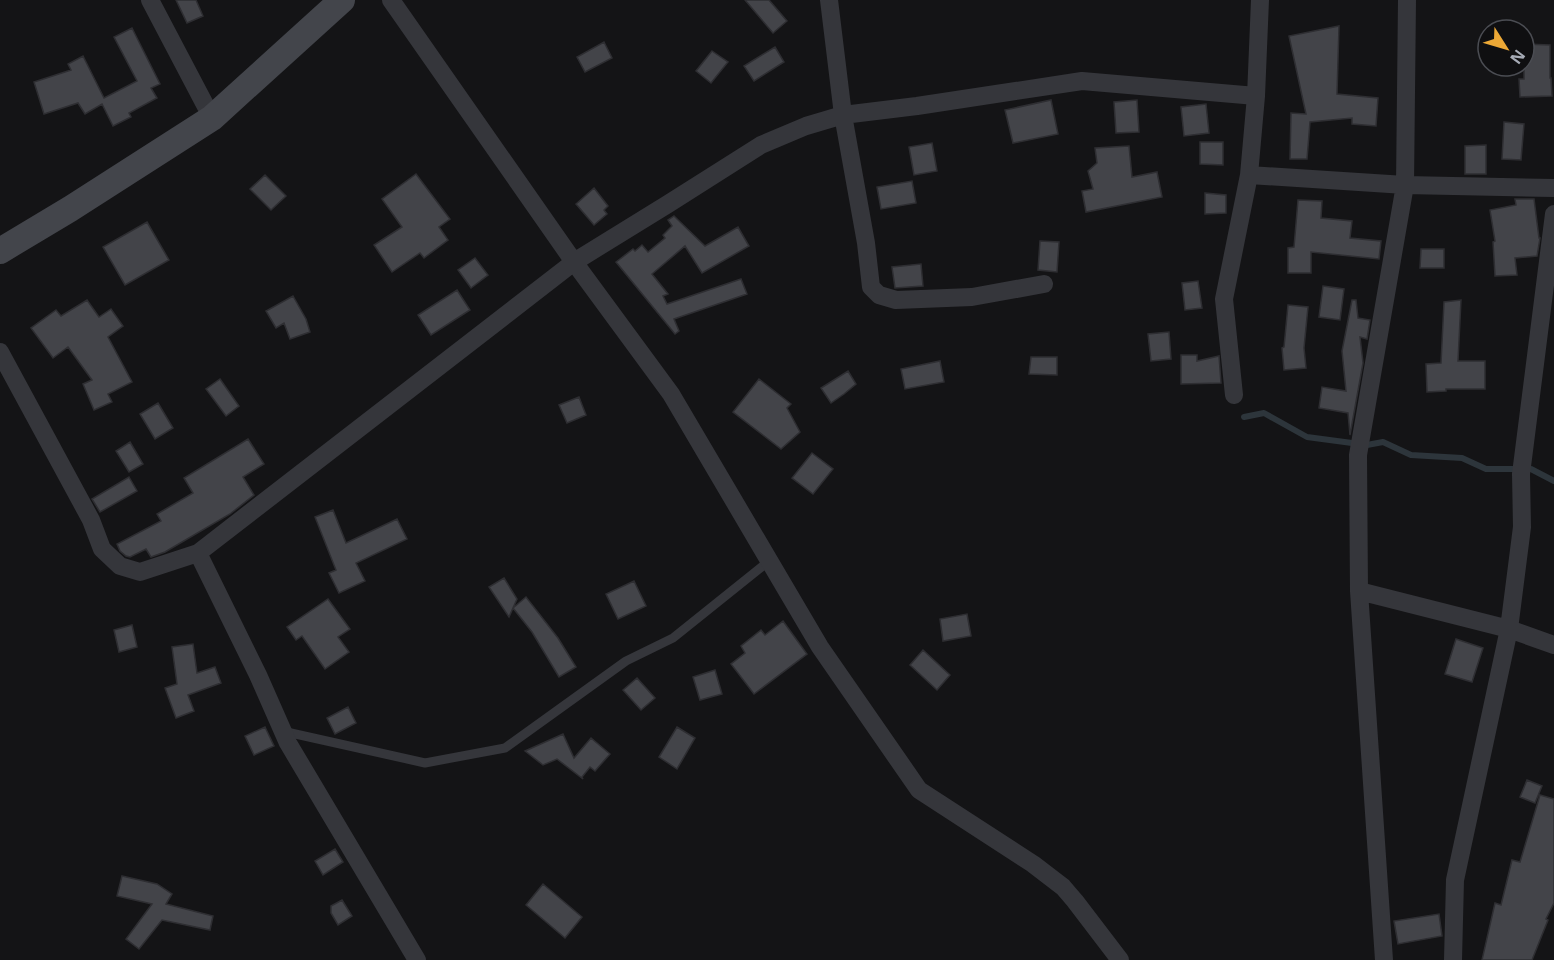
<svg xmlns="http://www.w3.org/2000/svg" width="1554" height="960" viewBox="0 0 1554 960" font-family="'Noto Sans',sans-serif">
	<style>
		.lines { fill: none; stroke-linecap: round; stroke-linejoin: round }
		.stream { stroke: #2d353b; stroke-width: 6 }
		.building { fill: #434449; stroke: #2e2e32; stroke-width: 1.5 }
		.lane { stroke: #35363b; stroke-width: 9 }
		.street { stroke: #35363b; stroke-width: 18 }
		.secondary { stroke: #43454b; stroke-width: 26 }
	</style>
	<rect width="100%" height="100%" fill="#141416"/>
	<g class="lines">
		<path class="stream" d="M1244,417l20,-4 43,24 60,8 16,-3 28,13 51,3 24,11h45l23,12"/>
	</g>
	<path class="building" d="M176,0h20l7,16 -16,7z
		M745,0h24l18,21 -14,12z
		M1339,26l-2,68 41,4 -2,28 -24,-2v-6l-42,4 -3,37h-17l1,-46 15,1 -17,-78z
		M132,28l28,56 -9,4 6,10 -28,15 2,4 -18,9 -11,-22 -17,10 -7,-11 -34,11 -10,-32 37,-12 -3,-6 15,-8 21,42 33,-17 -23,-44z
		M604,42l8,16 -27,14 -8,-15z
		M1524,44l26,1v33h1l1,18 -32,1 -1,-18h5z
		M775,47l9,15 -30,19 -10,-15z
		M712,51l16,11 -17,21 -15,-12z
		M1051,100l7,34 -45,9 -8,-33z
		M1137,100l2,32 -23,1 -2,-31z
		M1206,104l3,29 -25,3 -3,-29z
		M1504,122l20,2 -3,36 -19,-1z
		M1200,142h23v23l-23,-1z
		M932,143l5,28 -23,4 -5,-28z
		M1486,145v29h-21v-28z
		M1129,146l3,31 25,-5 5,25 -76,15 -4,-21 11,-2 -5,-18 9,-8 -2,-15z
		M416,174l34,45 -11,8 9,13 -24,18 -4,-5 -28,19 -18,-27 28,-18 -20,-28z
		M265,175l21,21 -15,14 -21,-21z
		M912,181l4,22 -35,6 -4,-22z
		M594,188l14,18 -4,4 3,4 -13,11 -18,-21z
		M1205,193l21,2v18l-21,1z
		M1515,199h19l5,39h1l-3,18 -22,2 2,17 -22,1 -2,-34 2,-1 -5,-31 26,-5z
		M1298,200l24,1 -1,17 31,3 -2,17 31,3 -2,18 -68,-7v21h-23v-25l6,-1z
		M674,216l31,30 33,-19 11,19 -47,27 -17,-27 -33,28 16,20 -5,2 4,8 74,-25 6,15 -73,25 5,12 -4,3 -59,-72 17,-13 2,2 7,-6 6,7 17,-14 -2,-3 9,-9 -4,-6z
		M147,222l22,38 -44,25 -22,-38z
		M1040,241l19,1 -2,30 -19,-2z
		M1421,249h23v19h-24z
		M475,258l13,17 -17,13 -13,-18z
		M921,264l2,22 -28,2 -3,-21z
		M1198,281l4,27 -17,2 -3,-27z
		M1323,286l21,3 -4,31 -21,-3z
		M457,290l13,20 -39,25 -13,-20z
		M293,296l13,23 4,13 -20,7 -6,-16 -8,5 -10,-17z
		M87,300l12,17 12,-8 12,17 -15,11 24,45 -24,12 4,8 -18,8 -11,-26 9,-4 -24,-33 -15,11 -22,-30 25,-18 5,6z
		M1352,300h4l2,18 12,2 -3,19 -7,-2 3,26 -13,72 -2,-22 -29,-5 3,-21 24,4 -4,-40z
		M1461,300l-3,61h27v28h-39v2l-19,1 -1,-28 15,-1 3,-61z
		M1288,305l20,2 -4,41 2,20 -22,2 -2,-22 2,-1z
		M1169,332l2,27 -20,2 -3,-27z
		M1181,355h16v6l22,-5 2,27 -40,1z
		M1031,357h26v18l-28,-1z
		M940,361l4,21 -39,7 -4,-20z
		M848,371l8,13 -12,10 -13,9 -10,-15z
		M220,379l19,27 -13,10 -20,-27z
		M759,379l32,25 -4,4 13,24 -19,17 -48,-37z
		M579,397l7,18 -19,8 -8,-18z
		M158,403l15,25 -18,11 -15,-25z
		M248,439l16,25 -21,13 11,18 -24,19 -65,38 -14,5 -5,-8 -16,8 -4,-1 -6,-5 -3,-7 44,-23 -4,-7 36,-21 -9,-15z
		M130,442l13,22 -14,8 -13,-21z
		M812,453l21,16 -20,25 -21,-16z
		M129,477l8,14 -37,21 -8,-13z
		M333,510l13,33 51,-24 10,20 -51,24 9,18 -26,12 -10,-20 7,-3 -21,-53z
		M504,578l13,21 -4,9 13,-11 32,41 18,29 -17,10 -27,-45 -19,-24 -4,9 -20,-30z
		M634,581l12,25 -28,13 -12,-25z
		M328,599l22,30 -12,8 11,15 -24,17 -23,-33 -6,4 -9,-13z
		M967,614l4,22 -28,5 -3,-22z
		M783,621l24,33 -53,40 -23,-30 14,-11 -4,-7 20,-16 4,5z
		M132,625l5,22 -18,5 -5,-22z
		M1456,639l27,9 -11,34 -27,-8z
		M193,644l4,29 18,-6 6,16 -33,12 6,16 -18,7 -11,-30 12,-4 -5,-37z
		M923,650l27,25 -13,15 -27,-25z
		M715,670l7,24 -22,6 -7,-23z
		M637,678l18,20 -14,12 -18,-20z
		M348,707l8,16 -21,11 -8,-16z
		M265,727l9,19 -20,9 -9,-19z
		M677,727l18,11 -18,31 -18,-12z
		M563,734l11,24 17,-20 19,16 -15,17 -5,-4 -8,10 1,2 -26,-20 -14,6 -18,-14z
		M1527,780l15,6 -7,17 -15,-6z
		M1540,795l14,4v104l-8,16 2,1 -16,40h-50l13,-57 6,2 11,-45 8,2z
		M335,849l8,13 -20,13 -8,-14z
		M122,876l35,8 15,10 -6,10 47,12 -3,14 -48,-10 -23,29 -13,-10 26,-35 -35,-8z
		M543,884l39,33 -17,21 -39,-33z
		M342,900l10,16 -14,9 -7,-12v-7z
		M1439,914l3,22 -44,8 -4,-23z"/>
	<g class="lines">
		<path class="lane" d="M282,731l143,32 80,-15 121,-87 47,-23 96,-77"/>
		<path class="street" d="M150,0l62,118
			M391,0l183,262 97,132 149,253 99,143 114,74 30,23 12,14 45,59
			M829,0l14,115 23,128 5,44 8,8 17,5 76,-3 72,-13
			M1249,175l156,10 149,3
			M0,352l91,168 11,29 18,17 20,6 58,-19
			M1234,395l-10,-96 25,-124 7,-79 4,-96
			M1359,591l150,38 45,16
			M417,960l-129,-217 -30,-68 -60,-122 376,-291 94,-58 93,-59 45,-19 37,-11 74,-9 165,-25 174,15
			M1384,960l-25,-369 -1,-136 47,-270 2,-185
			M1453,960l2,-80 54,-251 13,-102 -1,-53 33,-260"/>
		<path class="secondary" d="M0,251l70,-42 142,-91 130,-118"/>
	</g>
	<g transform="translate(1506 48) rotate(127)"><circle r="28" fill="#0f0f11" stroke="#4b4d53" stroke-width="1.5"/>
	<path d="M0-4.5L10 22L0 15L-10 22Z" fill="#eca836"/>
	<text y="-9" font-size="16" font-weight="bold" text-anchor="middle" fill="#a6abb6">N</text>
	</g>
</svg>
